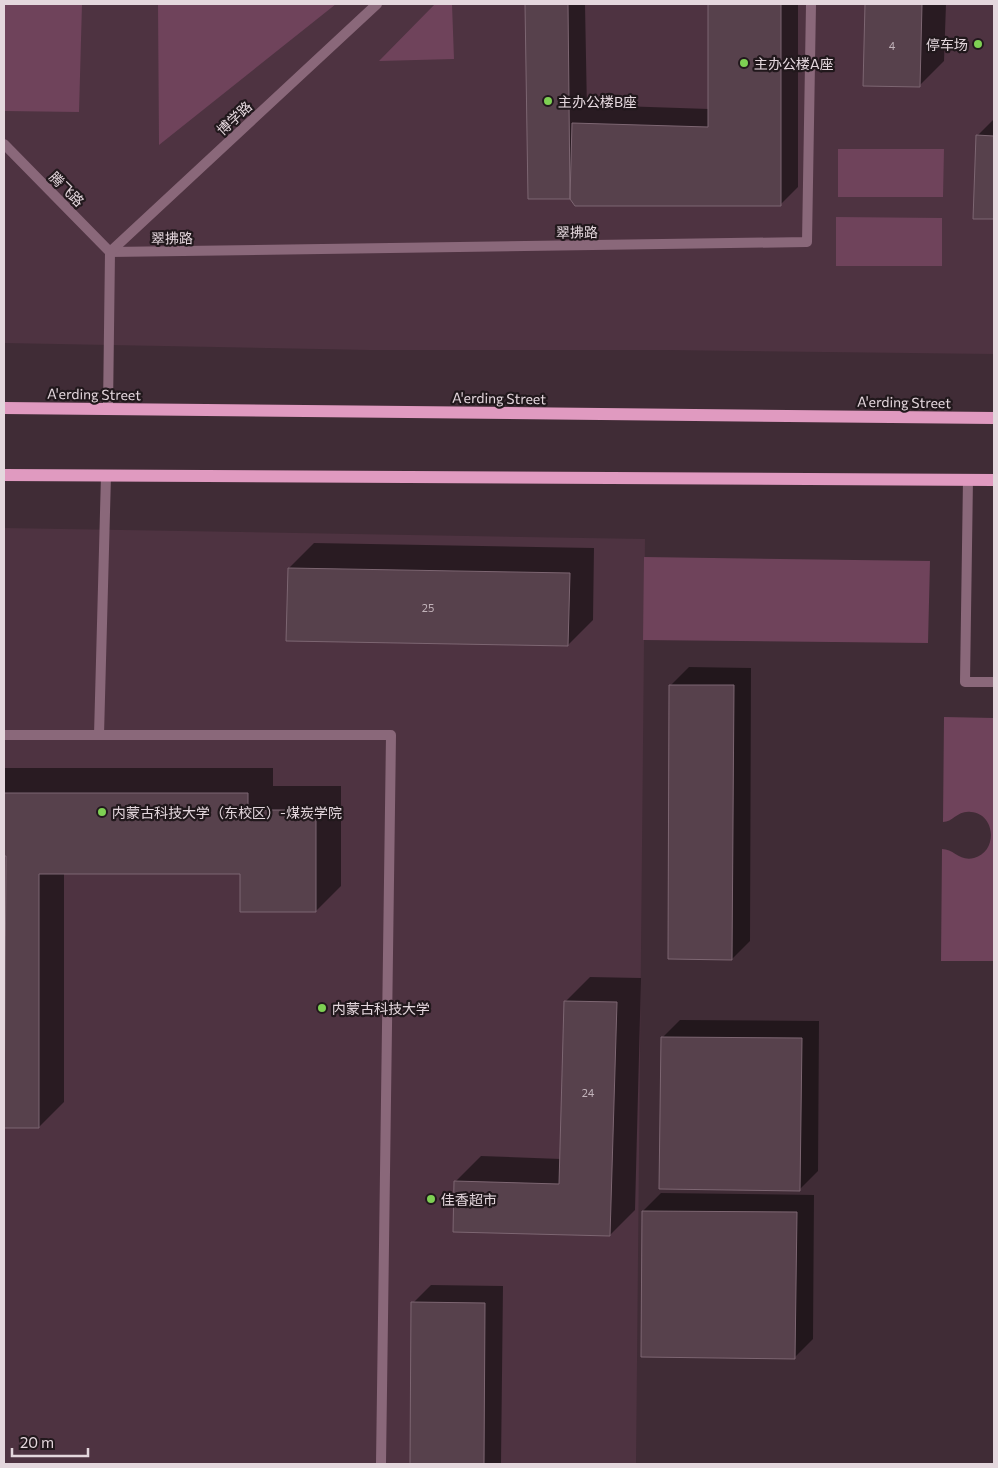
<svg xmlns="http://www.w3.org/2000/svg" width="998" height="1468" viewBox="0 0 998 1468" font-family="Commissioner,'Noto Sans SC',sans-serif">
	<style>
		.built { fill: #4e3341 }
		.green { fill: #6f435b }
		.shadow { fill: #0007 }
		.building { fill: #57414c; stroke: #7d6672 }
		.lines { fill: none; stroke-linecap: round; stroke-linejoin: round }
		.service { stroke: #8a687a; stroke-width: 10 }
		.minor { stroke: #8a687a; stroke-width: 10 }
		.primary { stroke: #e09ac0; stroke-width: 12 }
		.poi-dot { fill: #7ed053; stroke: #21181c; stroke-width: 2 }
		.labels { text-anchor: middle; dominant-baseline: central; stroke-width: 4.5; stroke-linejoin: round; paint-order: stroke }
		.number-label { font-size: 11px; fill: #c1b2b9 }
		.poi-label { font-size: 14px; fill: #e4d7dd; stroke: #21181c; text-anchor: start }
		.street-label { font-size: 14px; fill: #e4d7dd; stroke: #21181c }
	</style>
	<rect width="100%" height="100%" fill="#402c36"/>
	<path class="built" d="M4,4h990v350l-327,-4h-298l-365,-7z
		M4,528l641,11 -9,925h-632z"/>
	<path class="green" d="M4,4h78l-3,108 -75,-1z
		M158,4h178l-177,141z
		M435,4h17l2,55 -75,2z
		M838,149h106l-1,48h-105z
		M836,217l106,1v48h-106z
		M644,557l286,4 -2,82 -285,-3z
		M944,717l50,1v243h-53l1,-112c12,0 18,13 32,9 24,-6 22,-44 -3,-46 -13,-2 -18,10 -28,10z"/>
	<path class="shadow" d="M526,4h59l2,106 4,-5 118,4 1,-105h88v183l-18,18 -209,-8 -42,1z
		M866,4h80l-2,57 -25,25 -55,-1z
		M994,119v99l-19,-1 2,-81z
		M314,543l280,5 -1,72 -25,25 -279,-77z
		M689,667l62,1 -1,273 -18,18 -61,-274z
		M4,768h269v18h68v100l-25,25 -75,-38h-177v229l-25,25h-35v-191h3v-81h-3z
		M590,977l51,1 -6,232 -25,25 -154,-54 25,-25 80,3 4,-157z
		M680,1020l139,1 -1,150 -18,18 -138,-151z
		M661,1193l153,2 -1,144 -18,18 -152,-146z
		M431,1285l72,1 -2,178h-90l2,-161z"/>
	<path class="building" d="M525,4h43l2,195h-42z
		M708,4h73v202h-206l-5,-7 2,-76 136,4z
		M865,4h57l-2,83 -57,-1z
		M976,135l18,1v83h-21z
		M288,568l282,5 -2,73 -282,-5z
		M669,685h65l-2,275 -64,-1z
		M4,793h244v17h68v102h-76v-38h-201v254h-35l2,-272h-2z
		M564,1001l53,1 -7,234 -157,-4 1,-51 105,3z
		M661,1037l141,1 -2,153 -141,-2z
		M642,1211l155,1 -2,147 -154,-2z
		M411,1302l74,1 -1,161h-74z"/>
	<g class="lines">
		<path class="service" d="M110,252l697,-10 4,-238
			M968,479l-3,203h29"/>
		<path class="minor" d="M4,144l106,108
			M110,252l267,-248
			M108,409l2,-157
			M4,735h387l-10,729
			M99,735l7,-260"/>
		<path class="primary" d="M4,408l990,10
			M4,475l990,5"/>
	</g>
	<g class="poi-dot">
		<circle cx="978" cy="44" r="5"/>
		<circle cx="744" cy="63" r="5"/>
		<circle cx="548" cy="101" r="5"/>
		<circle cx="102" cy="812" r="5"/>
		<circle cx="322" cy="1008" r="5"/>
		<circle cx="431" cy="1199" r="5"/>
	</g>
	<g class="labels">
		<g class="number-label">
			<text x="892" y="45">4</text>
			<text x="428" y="607">25</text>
			<text x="588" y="1092">24</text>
		</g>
		<g class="poi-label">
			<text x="968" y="44" text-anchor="end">停车场</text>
			<text x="754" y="63">主办公楼A座</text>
			<text x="558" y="101">主办公楼B座</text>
			<text x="112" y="812">内蒙古科技大学（东校区）-煤炭学院</text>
			<text x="332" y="1008">内蒙古科技大学</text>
			<text x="441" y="1199">佳香超市</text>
		</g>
		<g class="street-label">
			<text transform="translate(234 118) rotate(-43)">博学路</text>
			<text transform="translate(67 189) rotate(45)">腾飞路</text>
			<text transform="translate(577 232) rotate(-1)">翠拂路</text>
			<text transform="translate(172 238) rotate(-1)">翠拂路</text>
			<text transform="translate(94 394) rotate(1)">A'erding Street</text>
			<text transform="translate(499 398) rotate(1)">A'erding Street</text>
			<text transform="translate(904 402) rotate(1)">A'erding Street</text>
		</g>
	</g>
	<rect width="998" height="1468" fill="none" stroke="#e4d7dd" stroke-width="10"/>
	<path d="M12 1448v8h76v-8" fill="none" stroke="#e4d7dd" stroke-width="2.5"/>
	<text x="20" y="1448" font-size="15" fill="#e4d7dd" stroke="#21181c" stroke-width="4" paint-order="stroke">20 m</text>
</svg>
